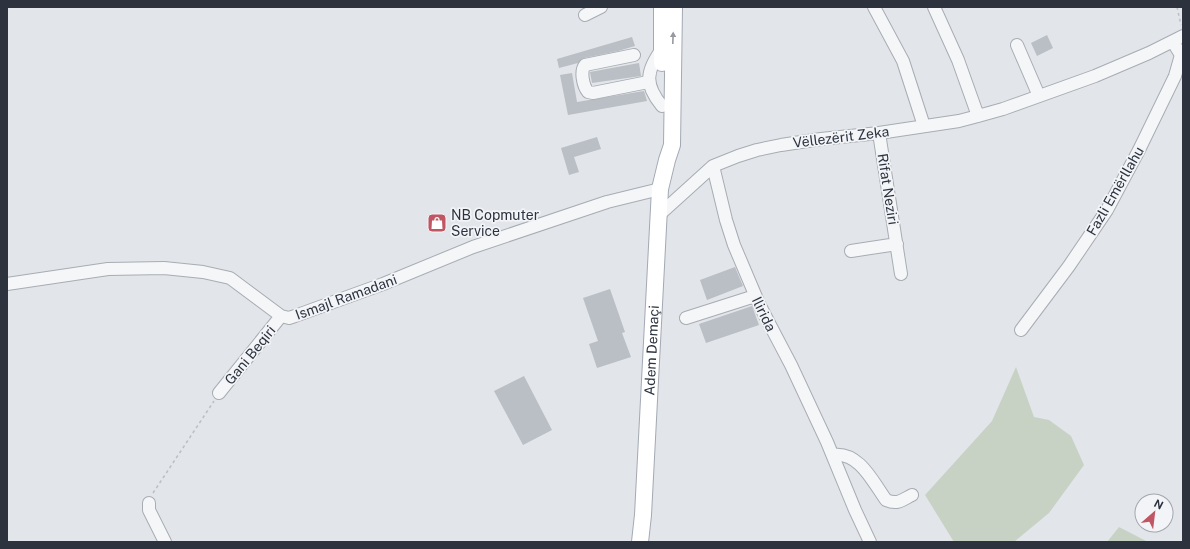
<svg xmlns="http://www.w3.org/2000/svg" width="1190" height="549" viewBox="0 0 1190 549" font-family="'Public Sans',sans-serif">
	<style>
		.green { fill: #c8d2c4 }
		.building { fill: #babec5 }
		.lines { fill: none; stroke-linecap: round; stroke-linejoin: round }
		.minor-casing { stroke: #a8acb3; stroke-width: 14 }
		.major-casing { stroke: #a3a9b4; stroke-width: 18 }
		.path { stroke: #bdbfc4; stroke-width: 1.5; stroke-dasharray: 3 3; stroke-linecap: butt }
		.minor { stroke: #f5f6f8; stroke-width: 12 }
		.major { stroke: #fff; stroke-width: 16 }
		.oneway { fill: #96999f }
		.labels { text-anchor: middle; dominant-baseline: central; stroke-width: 3.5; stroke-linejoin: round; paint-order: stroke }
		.street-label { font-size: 14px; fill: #2c333f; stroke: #f2f4f7 }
		.poi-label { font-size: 14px; fill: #2c333f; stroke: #f2f4f7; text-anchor: start }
	</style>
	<rect width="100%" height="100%" fill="#e2e5e9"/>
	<path class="green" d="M1016,367l18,50 15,3 22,16 13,29 -35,48 -35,29h-60l-29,-47 67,-74z
		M1119,527l29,15h-41z"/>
	<path class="building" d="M1047,35l6,13 -16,8 -6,-13z
		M632,37l3,9 -17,5 -34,7 -6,5 -19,5 -2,-9z
		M639,63l2,13 -49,7 -2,-11z
		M572,73l5,29 67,-11 3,10 -79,14 -8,-40z
		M597,137l4,12 -27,8 5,15 -10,3 -8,-27z
		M735,267l8,19 -36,14 -7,-20z
		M610,289l15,43 -3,1 9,24 -34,11 -8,-24 9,-3 -15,-43z
		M752,306l7,19 -53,18 -7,-19z
		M524,376l28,54 -29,15 -29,-54z"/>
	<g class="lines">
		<defs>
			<path id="minor" d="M874,7l29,54 21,65
				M934,7l24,53 20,56
				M585,15l16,-8
				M1017,45l22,51
				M634,55l-49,10c-5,6 -2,21 3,27l5,1 55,-11
				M662,106c-18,-22 -16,-35 0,-57
				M879,133l22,141
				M713,166l13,54 8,25 25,59 32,61 36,77 28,68 15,32
				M660,214l53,-48 25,-10 19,-6 24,-5 40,-6 58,-6 80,-12 19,-5 25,-7 92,-33 54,-23 34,-17
				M851,251l46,-7
				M7,284l101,-15 56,-1 39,4 27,6 51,38 8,2 6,-2 88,-32 90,-37 134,-45 53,-13
				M686,318l69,-22
				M1021,330l48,-64 38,-56 32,-60 36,-74 6,-21 -8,-13
				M219,393l62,-77
				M833,455c26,-4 40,27 53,45 12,5 16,0 26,-5
				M149,503v7l16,32"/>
			<g id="major">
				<path d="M662,7v56"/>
				<path id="s1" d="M640,542l3,-27 17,-326 7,-29 5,-15 2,-138"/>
			</g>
		</defs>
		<use href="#minor" class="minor-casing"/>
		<use href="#major" class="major-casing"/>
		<path class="path" d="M1177,7l4,18
			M153,493l61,-92"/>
		<use href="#minor" class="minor"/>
		<use href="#major" class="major"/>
	</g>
	<defs><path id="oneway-solid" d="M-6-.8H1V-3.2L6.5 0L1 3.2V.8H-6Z"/></defs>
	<use class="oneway" href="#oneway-solid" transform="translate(673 38) rotate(-88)"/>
	<defs>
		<symbol id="shop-square" viewBox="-11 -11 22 22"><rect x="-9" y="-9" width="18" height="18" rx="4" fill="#c05564" stroke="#f2f4f7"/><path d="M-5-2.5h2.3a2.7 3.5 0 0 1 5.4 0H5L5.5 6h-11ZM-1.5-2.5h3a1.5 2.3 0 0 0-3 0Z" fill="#fff"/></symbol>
	</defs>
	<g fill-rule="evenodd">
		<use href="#shop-square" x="426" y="212" width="22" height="22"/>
	</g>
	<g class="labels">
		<g class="street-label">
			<text transform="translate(841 137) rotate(-7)">Vëllezërit Zeka</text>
			<text transform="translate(888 189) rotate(81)">Rifat Neziri</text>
			<text transform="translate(1115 191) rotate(-60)">Fazli Emërllahu</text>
			<text transform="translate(346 297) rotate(-20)">Ismajl Ramadani</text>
			<text transform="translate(764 314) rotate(64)">Ilirida</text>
			<text stroke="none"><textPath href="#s1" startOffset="192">Adem Demaçi</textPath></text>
			<text transform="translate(250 355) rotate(-51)">Gani Beqiri</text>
		</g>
		<g class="poi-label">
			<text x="451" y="215">NB Copmuter<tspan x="451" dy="16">Service</tspan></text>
		</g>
	</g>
	<rect width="1190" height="549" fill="none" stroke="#2c333f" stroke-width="16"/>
	<g transform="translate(1154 513) rotate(28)"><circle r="19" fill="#f2f4f7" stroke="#a3a7ad"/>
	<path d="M0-3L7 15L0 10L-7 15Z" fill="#c05564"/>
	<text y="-6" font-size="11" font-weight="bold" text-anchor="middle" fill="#2c333f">N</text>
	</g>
</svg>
